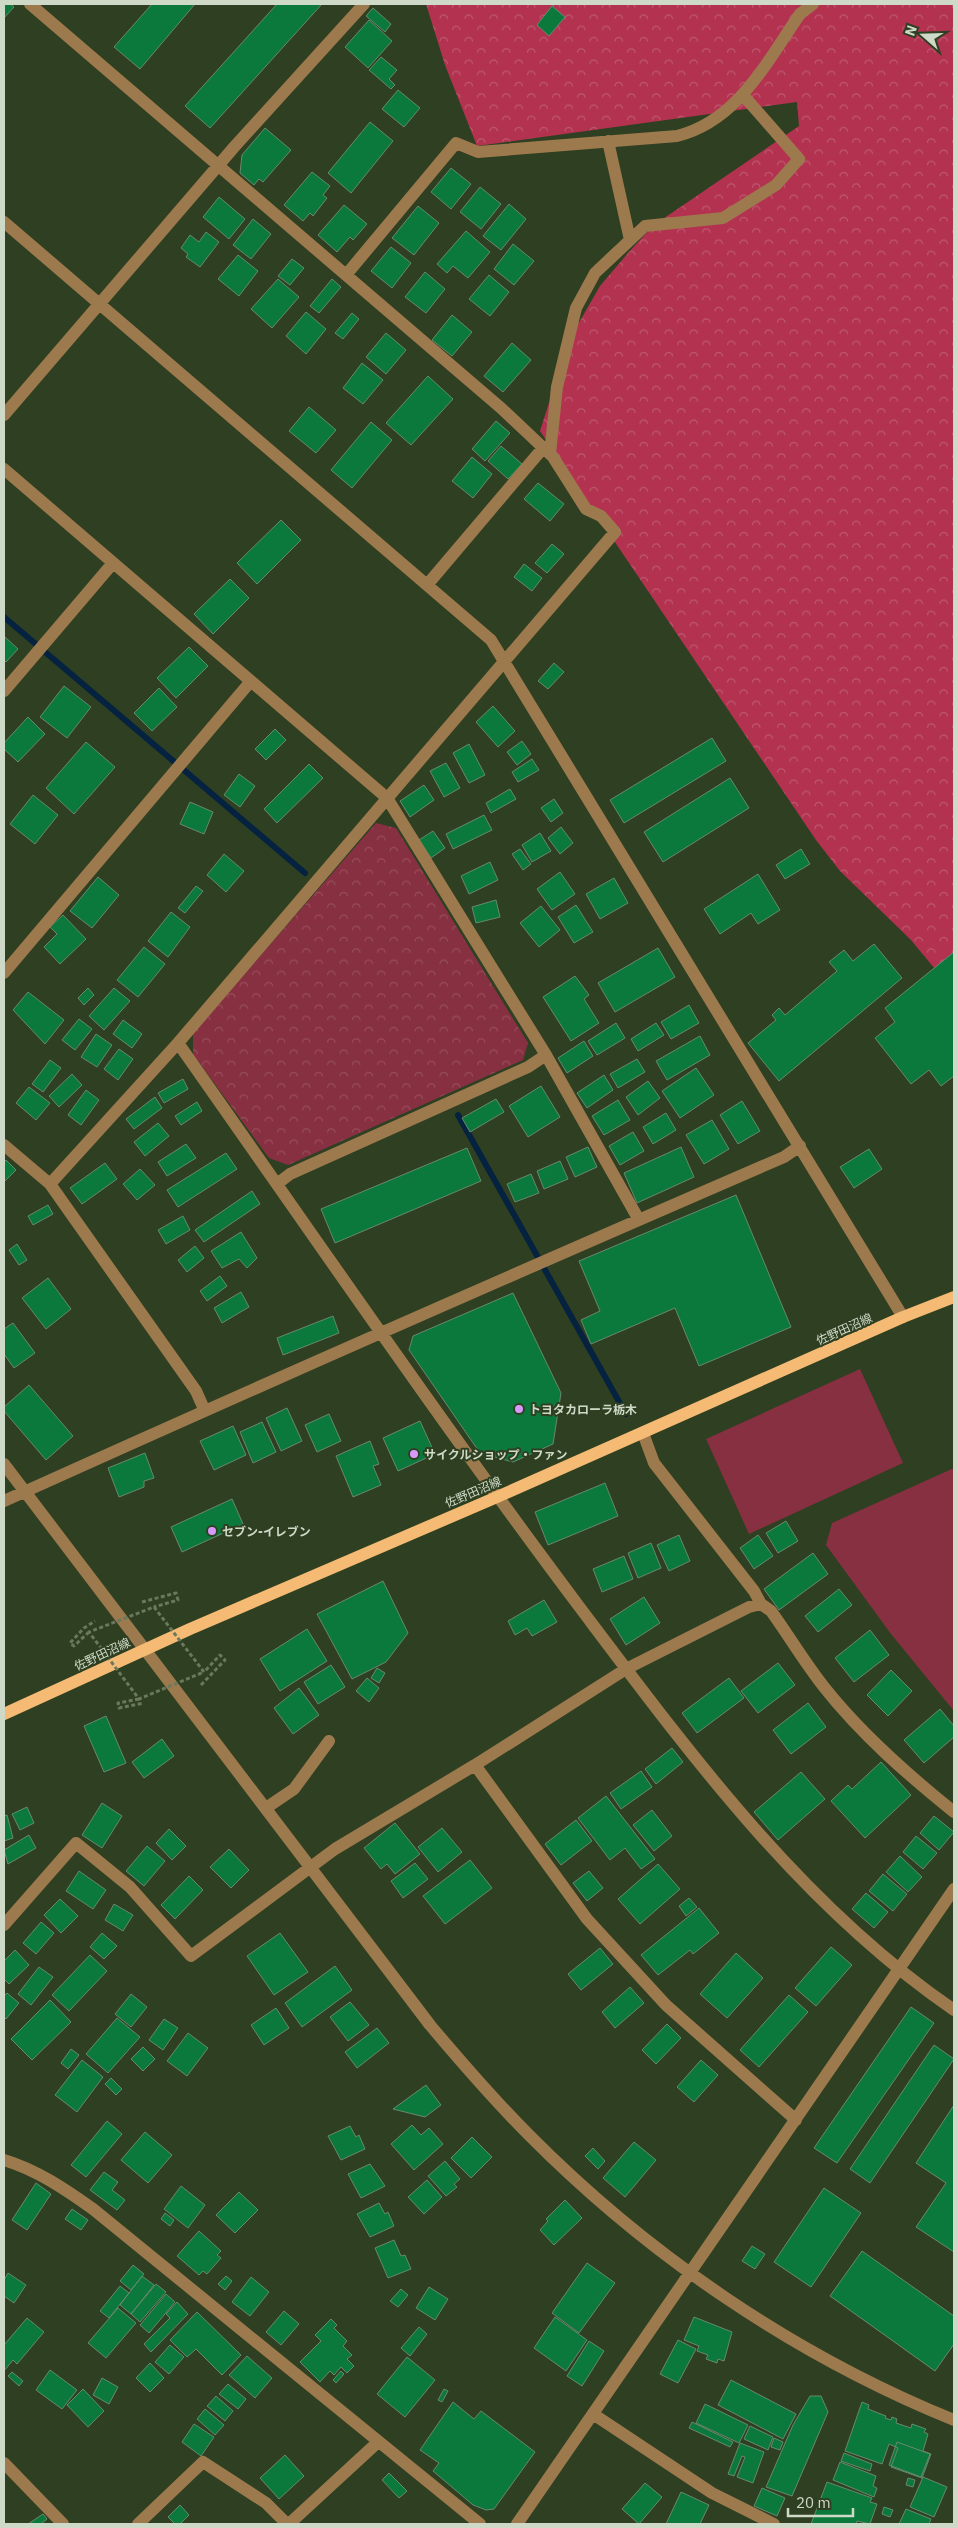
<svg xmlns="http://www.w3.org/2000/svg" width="958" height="2528" viewBox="0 0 958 2528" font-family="'IBM Plex Sans','Noto Sans JP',sans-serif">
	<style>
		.forest { fill: url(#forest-crowns) }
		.park { fill: url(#park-crowns) }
		.pitch { fill: #873041 }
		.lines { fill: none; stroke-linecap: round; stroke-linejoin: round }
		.stream { stroke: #052340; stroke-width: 6 }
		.building { fill: #0b793c; stroke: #68896f }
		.path { stroke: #6a785e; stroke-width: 3; stroke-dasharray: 4 2.5; stroke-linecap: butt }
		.minor { stroke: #9d7a4e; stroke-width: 12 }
		.major { stroke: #f5bb74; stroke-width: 12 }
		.path-bridge { stroke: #6a785e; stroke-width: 3; stroke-dasharray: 4 2.5; stroke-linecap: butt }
		.poi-dot { fill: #d69bfa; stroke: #2f3f21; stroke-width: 2 }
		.labels { text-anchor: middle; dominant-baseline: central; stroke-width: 4; stroke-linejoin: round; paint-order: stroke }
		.street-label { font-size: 12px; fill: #ced9c7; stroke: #2f3f21 }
		.poi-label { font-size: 12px; font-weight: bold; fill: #ced9c7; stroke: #2f3f21; text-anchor: start }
	</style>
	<defs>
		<pattern id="forest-crowns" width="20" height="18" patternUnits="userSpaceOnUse" patternTransform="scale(1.25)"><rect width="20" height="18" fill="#b23250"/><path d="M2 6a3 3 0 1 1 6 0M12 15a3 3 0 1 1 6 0" fill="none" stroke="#be5970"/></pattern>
		<pattern id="park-crowns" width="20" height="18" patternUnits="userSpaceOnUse" patternTransform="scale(1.25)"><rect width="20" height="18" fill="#873041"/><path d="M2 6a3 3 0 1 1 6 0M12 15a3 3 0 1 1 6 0" fill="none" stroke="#974d5b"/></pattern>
	</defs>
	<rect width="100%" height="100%" fill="#2f3f21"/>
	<path class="forest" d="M426,4h528v988l-43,-52 -71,-69 -24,-31 -276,-409 29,-91 31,-54 28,-33 26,-28 145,-99 -2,-24 -320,44 -32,-81z"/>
	<path class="park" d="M376,823l20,5 132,215 -5,17 -235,105 -19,-7 -76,-104v-21z"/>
	<path class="pitch" d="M860,1369l43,94 -154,71 -43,-95z
		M954,1468v243l-63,-77 -65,-89 6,-22z"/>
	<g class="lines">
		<path class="stream" d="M4,617l301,256
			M458,1115l168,299"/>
	</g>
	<path class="building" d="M4,4h6l4,3 -10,11z
		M152,4h43l-55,65 -26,-22z
		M277,4h45l-112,124 -25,-22z
		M552,6l13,11 -16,19 -12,-11z
		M373,8l18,16 -6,8 -19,-16z
		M369,20l23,21 -24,27 -23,-21z
		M381,57l16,13 -8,9 6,6 -4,4 -22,-19z
		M398,90l22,18 -16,19 -22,-18z
		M370,122l23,19 -42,52 -23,-20z
		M265,128l26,22 -28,32 -4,-3 -5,6 -14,-12 2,-18z
		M451,168l20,16 -20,25 -20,-17z
		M312,172l18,14 -7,9 4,3 -14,18 -3,-3 -7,8 -19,-16z
		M480,187l21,17 -20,25 -21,-17z
		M219,197l26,22 -16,20 -26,-22z
		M509,204l17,15 -25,31 -18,-14z
		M344,205l23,19 -14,16 -3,-3 -13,15 -19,-17z
		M418,206l21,17 -25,32 -22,-17z
		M253,219l18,15 -20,25 -18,-14z
		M466,231l24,21 -22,26 -15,-12 -6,7 -10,-9z
		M206,232l13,10 -19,25 -14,-10 2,-3 -7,-6 9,-13 9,7z
		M513,244l21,17 -20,24 -20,-16z
		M391,247l20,16 -19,25 -21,-17z
		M238,255l20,16 -19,25 -21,-17z
		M292,259l12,9 -14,17 -12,-9z
		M425,272l20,17 -19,24 -21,-16z
		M489,275l20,17 -19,24 -21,-17z
		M278,279l21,18 -27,31 -21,-19z
		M332,279l9,8 -22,26 -9,-7z
		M306,312l20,17 -20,25 -20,-18z
		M352,313l7,6 -16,20 -8,-6z
		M452,315l20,17 -20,24 -20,-16z
		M386,333l20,17 -20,24 -20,-17z
		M512,343l19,17 -28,32 -19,-16z
		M362,363l21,17 -20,24 -20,-16z
		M428,376l25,23 -42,46 -25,-22z
		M309,407l27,23 -20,23 -27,-22z
		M496,421l14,12 -25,28 -13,-12z
		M371,422l21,18 -40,48 -21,-18z
		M501,446l21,18 -14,15 -20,-18z
		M472,457l20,17 -19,24 -21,-17z
		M538,483l26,21 -14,17 -26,-22z
		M281,520l20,20 -44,44 -20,-21z
		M552,544l12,10 -17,19 -12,-10z
		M524,564l18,14 -10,13 -18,-14z
		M230,579l19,19 -36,36 -19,-20z
		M4,636l14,13 -12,13 -2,-2z
		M189,647l19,19 -32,32 -19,-20z
		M554,663l10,9 -16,17 -10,-8z
		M64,686l27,21 -24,31 -27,-21z
		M159,688l18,19 -25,24 -18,-18z
		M493,706l22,25 -17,16 -22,-25z
		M28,717l17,17 -27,28 -14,-13v-6z
		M275,729l11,11 -20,20 -11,-11z
		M712,738l14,23 -102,62 -14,-23z
		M522,741l9,13 -14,11 -10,-13z
		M86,742l29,25 -41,47 -28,-26z
		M469,744l16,31 -16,8 -16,-30z
		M532,759l7,11 -21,12 -6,-10z
		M446,763l14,25 -16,9 -14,-26z
		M309,764l14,14 -46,45 -13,-14z
		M239,774l16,12 -15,21 -16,-12z
		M730,778l19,30 -86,54 -19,-30z
		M424,785l10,15 -24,17 -10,-16z
		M510,789l6,10 -25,14 -5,-10z
		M33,795l25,20 -23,29 -25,-20z
		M554,799l9,14 -12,9 -10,-14z
		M190,802l23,10 -9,22 -24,-10z
		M484,815l8,15 -39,19 -7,-15z
		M561,827l12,16 -13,11 -12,-16z
		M433,831l12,17 -14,10 -12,-18z
		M540,833l11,18 -19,11 -10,-17z
		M520,849l11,15 -8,6 -11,-16z
		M801,849l9,15 -25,15 -9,-14z
		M224,854l20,17 -18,21 -19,-17z
		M490,862l8,18 -29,14 -8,-18z
		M560,872l15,22 -23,16 -15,-21z
		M758,874l22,36 -22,14 -7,-11 -31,21 -16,-25z
		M98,877l21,18 -27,33 -22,-17z
		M614,878l14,25 -28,16 -14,-25z
		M196,886l7,5 -18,22 -7,-5z
		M496,900l4,17 -24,6 -4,-16z
		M576,905l17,27 -19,11 -16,-26z
		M541,906l19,24 -21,17 -19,-24z
		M171,912l19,15 -22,30 -20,-16z
		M63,915l23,24 -26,25 -16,-17 13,-13 -7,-7z
		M874,944l28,34 -123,103 -31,-38 28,-23 -4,-5 7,-7 6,7 52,-44 -8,-9 15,-12 9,11z
		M144,947l21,17 -27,33 -21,-17z
		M658,948l17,29 -60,35 -17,-29z
		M954,952v124l-13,10 -12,-16 -18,14 -36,-46 20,-16 -10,-14z
		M575,976l14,19 -5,4 15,24 -28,18 -28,-44z
		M88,988l6,7 -10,10 -6,-7z
		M114,988l16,13 -26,29 -15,-14z
		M28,992l36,28 -19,24 -32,-34z
		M689,1005l10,18 -28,16 -10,-17z
		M79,1019l13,10 -17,21 -13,-10z
		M123,1020l19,14 -10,14 -19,-14z
		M616,1023l9,15 -28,17 -9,-14z
		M656,1023l8,12 -26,16 -7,-12z
		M96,1034l16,11 -15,22 -16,-10z
		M700,1036l10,19 -43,25 -11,-19z
		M584,1041l9,15 -26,17 -9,-15z
		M119,1049l14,10 -15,21 -14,-11z
		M637,1059l8,13 -27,16 -8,-14z
		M50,1060l11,8 -18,24 -11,-8z
		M696,1068l18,27 -34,23 -18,-27z
		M72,1074l10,11 -23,22 -10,-11z
		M604,1075l9,15 -26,18 -10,-15z
		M183,1079l5,10 -24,14 -6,-10z
		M648,1081l12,17 -22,17 -12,-18z
		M541,1086l19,31 -32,20 -19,-31z
		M29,1087l21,16 -14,17 -20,-17z
		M86,1090l13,10 -18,25 -13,-10z
		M155,1097l7,11 -28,21 -8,-10z
		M496,1099l8,13 -34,20 -8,-14z
		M618,1100l12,20 -26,15 -12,-19z
		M742,1101l18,30 -22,13 -18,-29z
		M197,1102l5,9 -21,14 -6,-9z
		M666,1113l10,17 -23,14 -10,-17z
		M712,1120l17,29 -25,15 -18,-29z
		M158,1123l11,13 -24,20 -11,-14z
		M633,1132l11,19 -24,14 -11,-19z
		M186,1144l10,14 -29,18 -9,-14z
		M588,1147l9,20 -22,10 -9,-20z
		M681,1147l13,30 -57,26 -13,-30z
		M467,1148l14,33 -146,62 -14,-34z
		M869,1149l13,20 -28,19 -14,-21z
		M226,1153l11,16 -59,38 -11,-17z
		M6,1160l10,10 -12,12v-19z
		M560,1161l8,18 -24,10 -7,-18z
		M105,1163l12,16 -35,25 -12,-16z
		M140,1169l15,16 -18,15 -14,-16z
		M531,1174l8,19 -24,9 -8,-18z
		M252,1191l8,13 -56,38 -9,-12z
		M736,1195l55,132 -92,39 -24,-58 -84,36 -10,-24 19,-9 -21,-50z
		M48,1205l5,9 -20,11 -5,-9z
		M183,1216l7,14 -24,14 -8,-14z
		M241,1232l16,26 -10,10 -8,-9 -17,9 -11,-17z
		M17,1244l10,16 -8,5 -10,-15z
		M195,1246l9,12 -17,14 -9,-12z
		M220,1276l7,10 -20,15 -7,-10z
		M48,1278l23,31 -25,20 -24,-31z
		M241,1292l8,15 -27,16 -8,-15z
		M513,1293l48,100 -8,51 -40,18 -33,-9 -71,-103 4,-14z
		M333,1316l6,17 -56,22 -6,-17z
		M13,1323l22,30 -21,15 -10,-14v-25z
		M29,1385l44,51 -27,24 -42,-49v-4z
		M287,1408l15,33 -21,10 -15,-33z
		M329,1414l12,27 -24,11 -12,-27z
		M420,1421l15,33 -37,17 -15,-33z
		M262,1422l14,30 -23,11 -13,-31z
		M233,1426l13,29 -32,15 -14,-29z
		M370,1441l9,23 -6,2 8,19 -28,12 -17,-41z
		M145,1453l9,25 -10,3v6l-25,10 -11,-29z
		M605,1483l13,33 -70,29 -13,-33z
		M232,1499l11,25 -61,28 -11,-25z
		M786,1521l12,20 -20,12 -12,-20z
		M679,1535l11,26 -21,10 -12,-26z
		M758,1535l15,21 -19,13 -14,-21z
		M651,1543l10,25 -23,10 -10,-25z
		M813,1553l15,21 -49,36 -15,-21z
		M624,1556l9,23 -31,13 -9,-23z
		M383,1581l25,52 -22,29 -34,17 -35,-65z
		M839,1589l13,16 -34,27 -13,-16z
		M644,1597l16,26 -34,22 -16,-26z
		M544,1600l13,22 -25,14 -5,-8 -12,7 -7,-14z
		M307,1629l20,32 -47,30 -20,-32z
		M870,1630l19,25 -35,27 -19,-24z
		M778,1663l17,22 -37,28 -17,-22z
		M331,1665l14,22 -27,17 -14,-22z
		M377,1668l8,5 -6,10 -8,-5z
		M891,1670l21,21 -24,25 -21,-21z
		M367,1678l12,10 -10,14 -13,-11z
		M729,1678l15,20 -47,35 -15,-20z
		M299,1688l20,27 -26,19 -19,-26z
		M808,1703l18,24 -35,27 -18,-24z
		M940,1709l14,17v11l-30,26 -20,-23z
		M106,1716l20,47 -22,9 -20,-46z
		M162,1739l12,17 -30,22 -12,-16z
		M672,1748l11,14 -27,22 -11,-15z
		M881,1762l30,33 -46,43 -34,-37 17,-16 4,4z
		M641,1771l11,16 -31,22 -11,-16z
		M801,1772l24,27 -47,41 -24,-28z
		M606,1796l49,63 -14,10 -16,-21 -15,12 -32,-42z
		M102,1803l20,13 -20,32 -20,-13z
		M27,1807l7,16 -14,7 -8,-16z
		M652,1810l20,26 -18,15 -21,-26z
		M7,1815l6,23 -9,3v-25z
		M934,1816l20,16 -15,18 -19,-17z
		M576,1820l16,21 -31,24 -16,-21z
		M395,1823l25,31 -25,20 -8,-10 -6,5 -17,-21z
		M442,1828l20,24 -24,20 -20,-25z
		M169,1829l17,17 -14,14 -16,-17z
		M29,1835l7,13 -28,16 -4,-14z
		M916,1836l21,17 -14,16 -20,-17z
		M147,1846l18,15 -21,25 -18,-15z
		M229,1849l20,21 -18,18 -21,-21z
		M900,1856l22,21 -14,15 -22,-20z
		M470,1860l22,28 -47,36 -22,-28z
		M415,1863l13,16 -25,19 -12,-17z
		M658,1864l22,25 -40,35 -22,-25z
		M79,1871l27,19 -13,19 -27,-18z
		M589,1871l14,17 -16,13 -14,-18z
		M883,1874l24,20 -14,17 -24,-20z
		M189,1876l14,14 -28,29 -14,-14z
		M866,1893l22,19 -14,16 -22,-19z
		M689,1898l8,9 -11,9 -7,-10z
		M60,1899l18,17 -17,17 -17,-18z
		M114,1904l19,11 -10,16 -18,-11z
		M699,1908l20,25 -26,21 -3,-4 -32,25 -17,-20z
		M41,1922l13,11 -18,21 -13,-11z
		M102,1933l15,13 -13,13 -14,-12z
		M280,1933l28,39 -34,23 -27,-39z
		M831,1947l21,18 -36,41 -21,-18z
		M600,1948l13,16 -32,26 -13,-16z
		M15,1950l14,15 -20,19 -5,-5v-18z
		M736,1953l27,25 -36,40 -27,-24z
		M90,1955l17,16 -38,40 -17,-16z
		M335,1966l17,24 -50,37 -17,-24z
		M39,1967l14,10 -22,28 -13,-11z
		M630,1987l14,16 -29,25 -13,-16z
		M7,1993l12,10 -13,16 -2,-2v-21z
		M131,1994l16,13 -16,20 -16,-13z
		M789,1995l19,17 -49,55 -19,-17z
		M50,2000l21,22 -39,38 -21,-21z
		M350,2002l19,23 -21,16 -18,-24z
		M911,2007l23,16 -97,140 -23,-15z
		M276,2008l13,20 -25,17 -13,-20z
		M117,2018l23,19 -32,36 -22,-19z
		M164,2019l14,9 -15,22 -14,-10z
		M667,2024l14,14 -25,26 -14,-14z
		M377,2028l12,15 -32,25 -12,-16z
		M188,2033l20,15 -21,28 -20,-15z
		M934,2045l20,14 -84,124 -20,-14z
		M143,2047l12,12 -12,12 -12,-12z
		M71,2049l8,6 -11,14 -7,-6z
		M82,2060l21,17 -26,35 -22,-17z
		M701,2060l17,15 -24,27 -17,-15z
		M111,2078l11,11 -6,6 -11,-11z
		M426,2085l15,20 -16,12 -32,-8z
		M954,2105v147l-38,-25 30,-44 -30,-20z
		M107,2121l15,13 -36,43 -15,-12z
		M412,2125l9,10 8,-7 14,16 -29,26 -23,-26z
		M350,2126l6,11 3,-2 6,14 -24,11 -13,-24z
		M145,2132l27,23 -24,28 -27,-23z
		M472,2137l20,20 -21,21 -20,-20z
		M634,2142l22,18 -31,37 -22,-19z
		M593,2148l12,13 -7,8 -13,-13z
		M445,2161l15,18 -6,5 3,3 -11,9 -18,-20z
		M370,2164l15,22 -24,12 -13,-24z
		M104,2172l14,10 -6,8 13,10 -8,10 -27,-20z
		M427,2180l15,17 -18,17 -16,-17z
		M36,2183l15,11 -24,36 -15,-10z
		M181,2186l24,19 -17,23 -24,-19z
		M824,2188l37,25 -50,74 -37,-25z
		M239,2192l19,18 -23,23 -19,-18z
		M565,2200l17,18 -28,27 -14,-15 8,-9 -2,-2z
		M379,2203l6,11 3,-2 6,14 -24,11 -13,-23z
		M72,2209l16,11 -7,10 -16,-11z
		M165,2213l9,7 -4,6 -9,-7z
		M199,2231l22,20 -4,4 4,3 -14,16 -4,-3 -4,4 -22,-19z
		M394,2240l7,16 4,-1 6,14 -23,9 -13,-30z
		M752,2246l13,8 -10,15 -13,-8z
		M862,2251l92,65v28l-19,27 -105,-75z
		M587,2263l28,20 -36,50 -27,-20z
		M133,2265l11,9 -13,16 -11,-9z
		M8,2273l18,12 -12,18 -10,-7v-16z
		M142,2276l12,9 -23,29 -11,-9z
		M226,2276l6,5 -7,9 -7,-6z
		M251,2277l18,15 -19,24 -18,-14z
		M156,2284l10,8 -26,30 -9,-8z
		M120,2286l9,7 -20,25 -9,-7z
		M429,2287l19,12 -13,21 -19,-12z
		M401,2289l7,6 -10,12 -8,-6z
		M166,2294l9,8 -26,31 -9,-8z
		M177,2302l11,12 -37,38 -7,-8 26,-26 -4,-4z
		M118,2308l18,15 -30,35 -18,-15z
		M284,2311l15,13 -18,21 -15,-13z
		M197,2312l44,43 -19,20 -26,-26 -9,8 -17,-17z
		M555,2317l32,23 -21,31 -32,-23z
		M694,2317l38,15 -8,29 -6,-2 -1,4 -11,-4 2,-4 -11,-4 2,-5 -15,-6z
		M27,2318l17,14 -27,32 -4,-4 -9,11v-26z
		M331,2319l6,6 -3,3 13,13 -4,5 9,9 -5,4 7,7 -7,7 -6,-6 -7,8 -4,-4 -10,11 -20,-20 21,-21 -6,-6z
		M419,2327l8,7 -17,22 -9,-8z
		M678,2340l18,9 -18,34 -18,-9z
		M589,2341l15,10 -22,35 -15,-10z
		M170,2345l14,12 -15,17 -14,-12z
		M247,2356l25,22 -17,20 -26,-23z
		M407,2357l28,23 -30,37 -28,-23z
		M150,2363l14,15 -14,14 -14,-14z
		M50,2370l27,20 -15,19 -26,-19z
		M341,2371l3,3 -8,9 -3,-3z
		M12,2372l11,9 -4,5 -11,-10z
		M102,2378l16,9 -9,17 -16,-9z
		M731,2380l65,34 -13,25 -65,-34z
		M228,2384l18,15 -8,10 -19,-15z
		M83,2389l21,22 -16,16 -21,-22z
		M444,2389l4,2 -6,11 -4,-2z
		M216,2396l17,15 -8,10 -18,-15z
		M810,2396h11l7,16 -36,84 -26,-9 27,-62z
		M453,2402l21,17 7,-8 54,41 -41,57 -8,1 -13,-5 -40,-34 6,-8 -19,-13z
		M862,2402l7,3 -1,4 18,7 -1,2 6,2 1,-3 5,2 -1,4 15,5 1,-4 14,5 -2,3 4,2 -5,17 8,3 -9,24 -31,-11 7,-19 -9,-4 -7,20 -37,-13z
		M705,2404l43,21 -9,18 -43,-20z
		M205,2409l19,16 -9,10 -18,-16z
		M692,2422l41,20 -3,5 -41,-19z
		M194,2424l20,13 -13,19 -19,-14z
		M750,2426l23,11 -5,13 -24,-11z
		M774,2438l9,4 -3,8 -9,-3z
		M897,2442l33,12 -9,23 -32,-12z
		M740,2443l24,9 -11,31 -16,-6 8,-20 -3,-1 -8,20 -6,-2z
		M844,2453l28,11 -2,7 -29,-10z
		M285,2455l19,21 -25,23 -19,-21z
		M840,2462l36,14 -3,10 4,2 -3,9 -41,-17z
		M389,2473l18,18 -8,7 -17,-18z
		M923,2477l24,10 -13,30 -24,-10z
		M908,2478l7,2 -2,7 -7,-2z
		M827,2482l45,16 -2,4 7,2 -7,20 -13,-3 -1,3h-45z
		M645,2483l17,14 -23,27 -17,-15z
		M762,2488l23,10 -8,18 -23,-10z
		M681,2492l28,13 -9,19h-34z
		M180,2505l9,10 -9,9h-5l-7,-7z
		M884,2507l9,3 -3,7 -8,-3z
		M906,2509l25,10 -2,5h-30z
		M43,2514l4,5 -6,5h-13z"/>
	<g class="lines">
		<path class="path" d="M142,1602l34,-9 2,7 -24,7
			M89,1632l-15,14 -4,-3 14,-15 11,-7
			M201,1685l24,-25 -5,-5 -16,17
			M139,1699l-21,4 1,5 25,-5"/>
		<path class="minor" d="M30,4l471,404 52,49 33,52 15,7 14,16 -437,511 -128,141
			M608,141l22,99
			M4,222l487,418 412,677
			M346,275l110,-132 22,9 199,-16c61,-15 90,-75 123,-122l13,-10
			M4,415l231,-269 129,-142
			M550,454l7,-67 19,-79 19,-35 50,-47 78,-8 53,-33 23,-26 -56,-64
			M4,469l383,329 159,257 93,165
			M427,585l116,-137
			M4,691l109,-128
			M4,973l247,-292
			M178,1043c133,189 264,381 403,566 110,146 221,297 373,401
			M4,1145l46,39 146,207 8,18
			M277,1184l13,-10 238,-107 18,-12
			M643,1433l11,30 100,128 7,13
			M4,1464l426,561c32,38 64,75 99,110 120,121 267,221 425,285
			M4,1501c259,-117 519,-231 780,-344l16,-11
			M475,1765l112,154 79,86 130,115
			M266,1808l28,-19 35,-48
			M4,1925l72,-82 54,44 61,69 144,-107 140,-84 151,-96 123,-62 12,-3 10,7c18,25 34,52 53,76 37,47 84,88 130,125
			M4,2160c33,10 61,29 89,49l387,315
			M593,2414l119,79 62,31
			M4,2463l59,61
			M138,2524l65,-62 63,41 21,21
			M289,2524l89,-82
			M517,2524l437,-635"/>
		<path class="major" d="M4,1714l186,-85 307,-132 406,-180 51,-20"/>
		<path class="path-bridge" d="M154,1607l50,65 -65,27 -50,-67z"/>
	</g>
	<g class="poi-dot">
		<circle cx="519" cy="1409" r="5"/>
		<circle cx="414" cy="1454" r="5"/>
		<circle cx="212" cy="1531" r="5"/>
	</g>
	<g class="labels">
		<g class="street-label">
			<text transform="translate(844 1329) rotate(-24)">佐野田沼線</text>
			<text transform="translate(473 1492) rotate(-23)">佐野田沼線</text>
			<text transform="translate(102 1654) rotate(-25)">佐野田沼線</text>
		</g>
		<g class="poi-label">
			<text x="529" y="1409">トヨタカローラ栃木</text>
			<text x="424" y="1454">サイクルショップ・ファン</text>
			<text x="222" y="1531">セブン-イレブン</text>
		</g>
	</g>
	<rect width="958" height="2528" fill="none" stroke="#ced9c7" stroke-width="10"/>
	<g transform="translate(923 35) rotate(290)" stroke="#2f3f21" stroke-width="4" paint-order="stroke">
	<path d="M0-4L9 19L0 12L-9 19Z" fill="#ced9c7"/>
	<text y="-8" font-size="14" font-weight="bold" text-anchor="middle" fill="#ced9c7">N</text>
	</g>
	<path d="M788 2508v8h65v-8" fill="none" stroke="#ced9c7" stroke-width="2.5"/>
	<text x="796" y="2508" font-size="15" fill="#ced9c7" stroke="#2f3f21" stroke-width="4" paint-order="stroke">20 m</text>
</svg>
